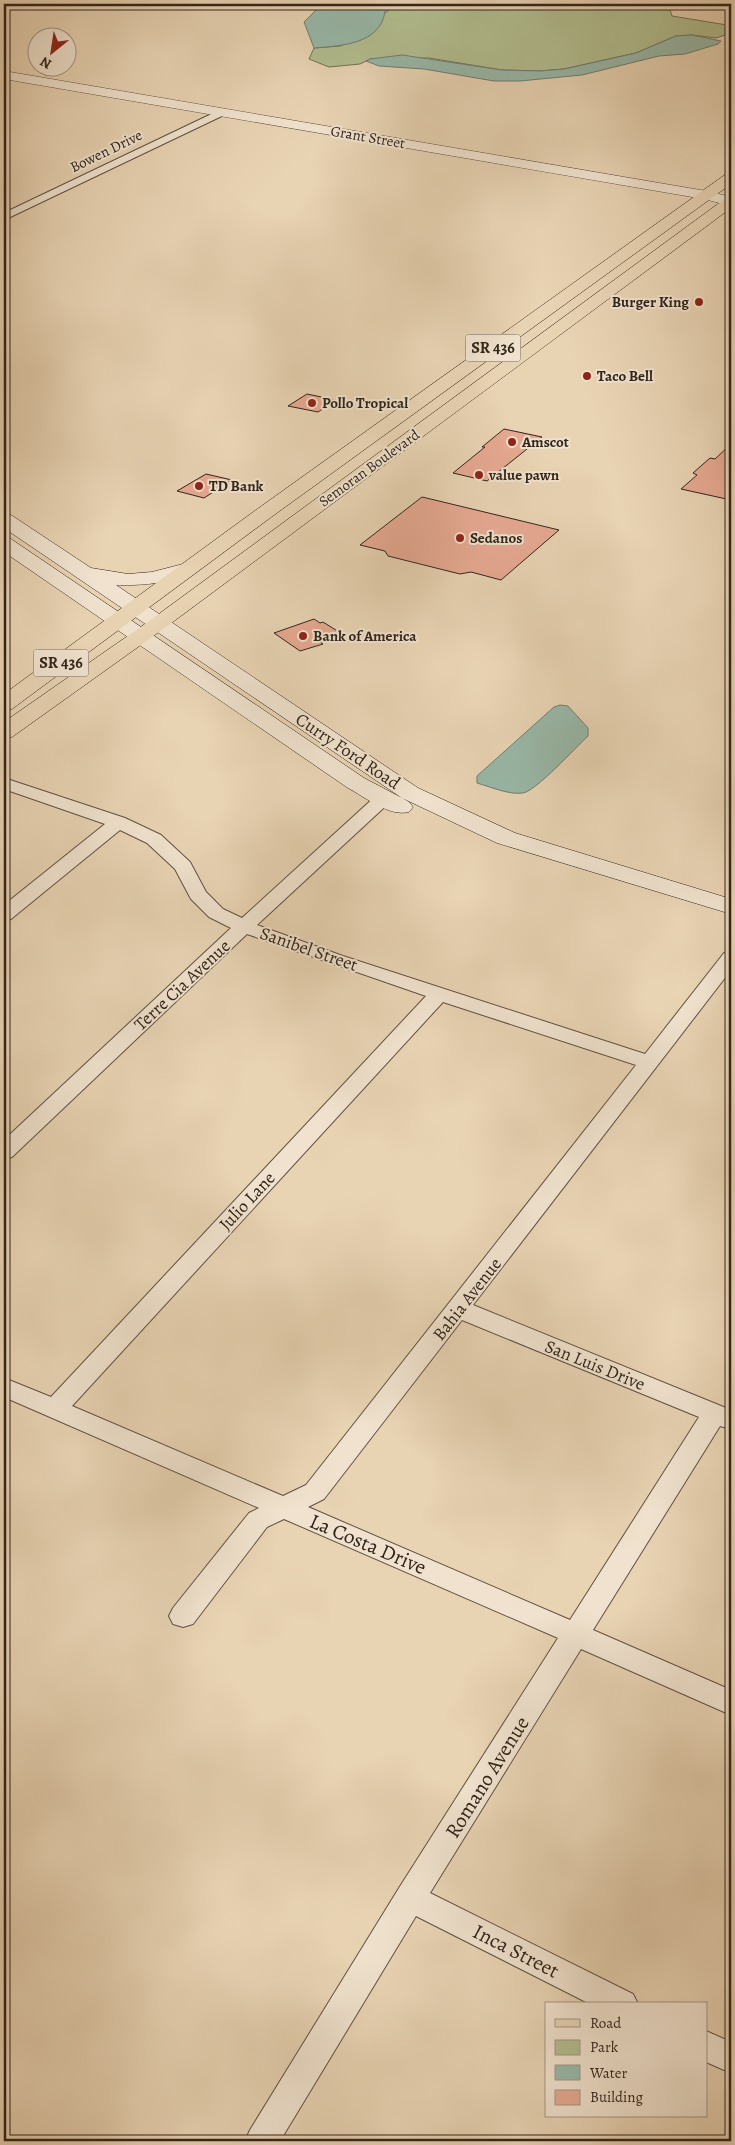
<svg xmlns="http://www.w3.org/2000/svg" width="735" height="2145" viewBox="0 0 735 2145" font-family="Alegreya,serif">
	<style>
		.green { fill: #b2be90; stroke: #727256 }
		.water { fill: #98b8a8; stroke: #6f7d70 }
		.building { fill: #e6a992; stroke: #32251b }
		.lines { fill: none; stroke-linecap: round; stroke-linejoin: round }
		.minor-casing { stroke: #605041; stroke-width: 2 }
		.tertiary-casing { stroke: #605041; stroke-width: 1 }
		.secondary-casing { stroke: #32251b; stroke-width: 1 }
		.primary-casing { stroke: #32251b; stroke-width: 1 }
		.minor { fill: #f0e2ce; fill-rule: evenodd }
		.tertiary { fill: #f0e2ce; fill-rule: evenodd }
		.secondary { fill: #f0e2ce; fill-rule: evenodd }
		.primary { fill: #e8d3b3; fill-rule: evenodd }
		.poi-dot { fill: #8f2418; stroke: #f0e2ce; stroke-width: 2 }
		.labels { text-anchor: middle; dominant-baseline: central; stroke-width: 4; stroke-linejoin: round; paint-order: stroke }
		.far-street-label { font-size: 15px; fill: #32251b; stroke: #f0e2ce }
		.far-poi-label { font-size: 15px; font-weight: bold; fill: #32251b; stroke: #f0e2ce; text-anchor: start }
		.shield { fill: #f0e2ce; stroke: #6b5e51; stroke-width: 1 }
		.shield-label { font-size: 16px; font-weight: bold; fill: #32251b }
		.street-label { font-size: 18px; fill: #32251b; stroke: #f0e2ce }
		.near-street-label { font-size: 21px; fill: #32251b; stroke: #f0e2ce }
	</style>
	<rect width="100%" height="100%" fill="#e8d3b3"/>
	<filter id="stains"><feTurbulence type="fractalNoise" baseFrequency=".004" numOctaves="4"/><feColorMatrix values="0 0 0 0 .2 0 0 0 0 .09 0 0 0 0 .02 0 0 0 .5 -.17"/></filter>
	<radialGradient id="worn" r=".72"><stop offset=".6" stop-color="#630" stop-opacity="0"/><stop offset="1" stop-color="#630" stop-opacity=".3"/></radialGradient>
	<path class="green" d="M396,4h272l4,12 55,9 4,8 -15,5 -24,-3 -16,1 -40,17 -72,16 -24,2 -38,-1 -73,-12 -59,1 -10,5 -31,3 -20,-8 5,-11 26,-2 10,-4z"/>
	<path class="water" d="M322,4h74l-11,7c-4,33 -44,35 -71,37l-10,-26z
		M692,35l29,6 -3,3 -33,10 -26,2 -77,19 -62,6h-26l-70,-12 -45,-3 -13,-5 4,-2 32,-4 100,15 38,1 24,-2 72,-16 40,-17z
		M560,705l8,1 20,22v8c-12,11 -52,55 -65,57 -14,2 -32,-6 -46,-10v-7l77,-69z"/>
	<path class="building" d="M307,394l29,6 -18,12 -30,-6z
		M504,429l38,8 -55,44 -34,-8 32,-26h-3z
		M731,444v56l-50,-11 16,-14 -4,-2 17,-15 5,1z
		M206,474l26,6 -28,18 -27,-7z
		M422,497l21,5 116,28 -58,50 -30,-8 -11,2 -72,-18 -3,-5 -25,-6z
		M314,619l6,4 3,-1 16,10 -23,7 7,5 -23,7 -26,-18z"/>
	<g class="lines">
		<defs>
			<path id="minor" d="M222,109l4,1 1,2 -1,2 -222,106v-7z
				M4,778l121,40 36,17 29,27 16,30 17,17 19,9 136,-124 6,-1 6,1 3,4 -3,4 -133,123 86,31 302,98 79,-101 7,-2v19l-258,335 258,105v19l-11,-3 -127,204 138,60v25l-150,-66 -151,244 203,101 5,10h-48l-174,-88 -136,225h-35l5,-11 149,-242 159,-250 -274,-119 -17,8 -74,97 -10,3 -10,-3 -4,-8 4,-8 76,-95 10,-5 -255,-111v-19l47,19 375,-401 -179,-62 -235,223 -8,2v-19l227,-212 -22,-11 -18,-18 -16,-30 -28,-26 -27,-13 -109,89 -7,2v-16l101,-81 -101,-35zM443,1002l193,63 -330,420 -23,11 -211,-90zM462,1320l237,97 -129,203 -262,-113 16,-8z
				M706,2031l25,11v31l-25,-11z"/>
			<path id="tertiary" d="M4,71l702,120 25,6v9l-27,-7 -700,-120z"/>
			<path id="secondary" d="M4,513l7,2 80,53 37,6 24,-2 35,-9 7,2 3,4c-9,14 -64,17 -81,16l302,203 97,45 216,66v15l-234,-71 -95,-45 7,4 4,5 -4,5c-20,5 -44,-15 -61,-24l-344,-236v-15l7,2 353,239 38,20 -398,-270z"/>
			<path id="primary" d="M731,173v11l-461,334 -258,191 -8,2v-17l252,-184 470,-336z
				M731,197v11l-565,419 -154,110 -8,2v-17l148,-103 574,-421z"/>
		</defs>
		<use href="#minor" class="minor-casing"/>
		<use href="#tertiary" class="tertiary-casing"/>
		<use href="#secondary" class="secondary-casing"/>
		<use href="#primary" class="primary-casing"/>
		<use href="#minor" class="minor"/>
		<use href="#tertiary" class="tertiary"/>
		<use href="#secondary" class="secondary"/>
		<use href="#primary" class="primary"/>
	</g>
	<g class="poi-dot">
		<circle cx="699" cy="302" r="5"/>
		<circle cx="587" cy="376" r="5"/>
		<circle cx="312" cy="403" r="5"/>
		<circle cx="512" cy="442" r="5"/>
		<circle cx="479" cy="475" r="5"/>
		<circle cx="199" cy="486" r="5"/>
		<circle cx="460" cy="538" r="5"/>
		<circle cx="303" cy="636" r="5"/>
	</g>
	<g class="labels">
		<g class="far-street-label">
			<text transform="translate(368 137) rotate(10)">Grant Street</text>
			<text transform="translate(106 151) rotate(-26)">Bowen Drive</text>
			<text transform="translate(369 468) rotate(-36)">Semoran Boulevard</text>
		</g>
		<g class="far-poi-label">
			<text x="689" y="302" text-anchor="end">Burger King</text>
			<text x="597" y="376">Taco Bell</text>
			<text x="322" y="403">Pollo Tropical</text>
			<text x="522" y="442">Amscot</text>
			<text x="489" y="475">value pawn</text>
			<text x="209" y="486">TD Bank</text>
			<text x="470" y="538">Sedanos</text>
			<text x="313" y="636">Bank of America</text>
		</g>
		<g class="shield">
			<rect x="465.5" y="334.5" width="55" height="27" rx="4"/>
			<rect x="33.5" y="649.5" width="55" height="27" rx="4"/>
		</g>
		<g class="shield-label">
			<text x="493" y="348">SR 436</text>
			<text x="61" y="663">SR 436</text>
		</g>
		<g class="street-label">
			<text transform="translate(348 751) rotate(34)">Curry Ford Road</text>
			<text transform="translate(309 949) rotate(19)">Sanibel Street</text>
			<text transform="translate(182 985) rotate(-43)">Terre Cia Avenue</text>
			<text transform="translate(247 1201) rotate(-47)">Julio Lane</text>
			<text transform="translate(467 1299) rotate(-52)">Bahia Avenue</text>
			<text transform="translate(595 1365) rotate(22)">San Luis Drive</text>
		</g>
		<g class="near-street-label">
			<text transform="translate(368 1544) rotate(23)">La Costa Drive</text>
			<text transform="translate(487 1777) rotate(-58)">Romano Avenue</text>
			<text transform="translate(516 1951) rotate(27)">Inca Street</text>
		</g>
	</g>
	<rect width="735" height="2145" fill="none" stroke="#e8d3b3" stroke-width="20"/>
	<rect x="5" y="5" width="725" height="2135" fill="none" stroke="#32251b" stroke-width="2.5"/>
	<rect x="10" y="10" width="715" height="2125" fill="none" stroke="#32251b"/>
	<rect x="545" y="2002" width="162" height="115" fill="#f0e2ce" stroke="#a49686"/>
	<rect x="555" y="2019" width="25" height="8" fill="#e8d3b3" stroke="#a49686"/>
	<text x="590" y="2028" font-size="15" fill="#32251b">Road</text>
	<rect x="555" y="2040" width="25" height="15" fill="#b2be90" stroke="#a49686"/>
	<text x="590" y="2052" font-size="15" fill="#32251b">Park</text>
	<rect x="555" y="2065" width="25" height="15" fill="#98b8a8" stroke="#a49686"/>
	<text x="590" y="2078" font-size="15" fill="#32251b">Water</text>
	<rect x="555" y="2090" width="25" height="15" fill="#e6a992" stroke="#a49686"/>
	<text x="590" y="2102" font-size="15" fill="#32251b">Building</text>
	<g transform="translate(52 52) rotate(210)"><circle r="24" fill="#f0e2ce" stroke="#a49686"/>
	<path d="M0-4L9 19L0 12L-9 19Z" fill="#8f2418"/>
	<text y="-8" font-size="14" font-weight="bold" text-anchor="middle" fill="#32251b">N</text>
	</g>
	<rect width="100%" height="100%" filter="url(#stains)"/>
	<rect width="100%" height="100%" fill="url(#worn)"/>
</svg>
